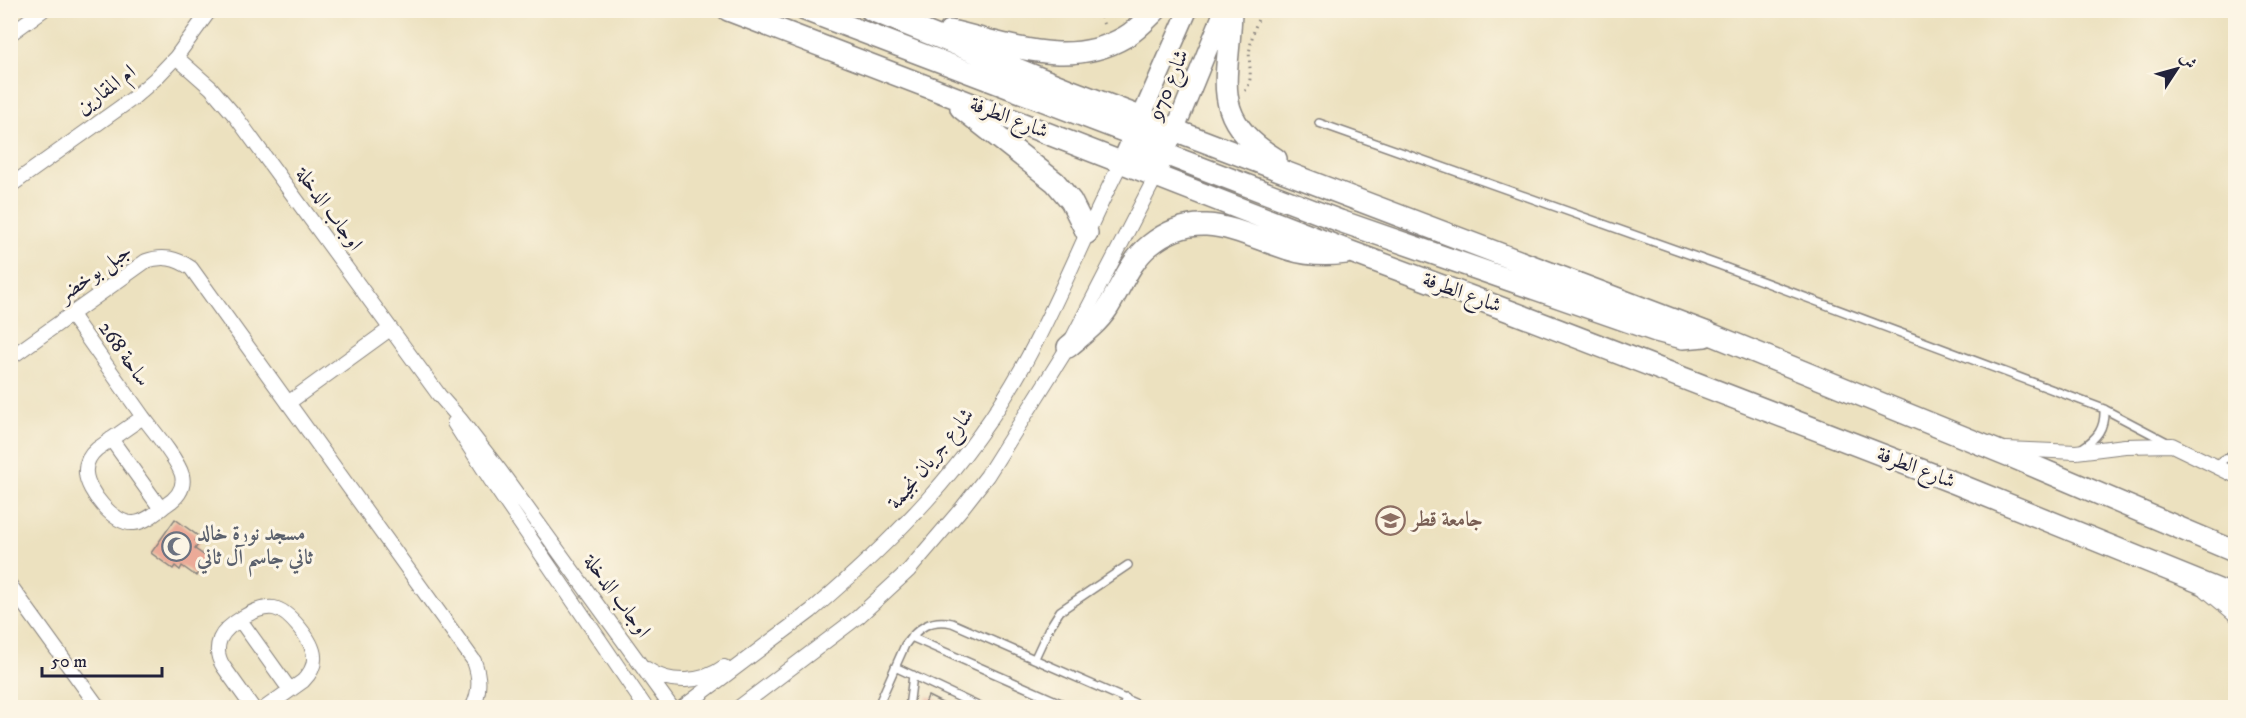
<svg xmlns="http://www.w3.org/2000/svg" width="2246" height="718" viewBox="0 0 2246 718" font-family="'IM FELL DW Pica',Amiri,serif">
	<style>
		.building { fill: #ebaa98 }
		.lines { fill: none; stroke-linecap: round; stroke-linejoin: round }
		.lane-casing { stroke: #87827d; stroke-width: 10 }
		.street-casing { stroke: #87827d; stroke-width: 16 }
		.secondary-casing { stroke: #87827d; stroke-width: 21 }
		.primary-casing { stroke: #87827d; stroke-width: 24 }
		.path { stroke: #87827d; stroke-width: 3; stroke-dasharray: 1.5 4.5; stroke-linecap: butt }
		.lane { stroke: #fff; stroke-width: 7 }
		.street { stroke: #fff; stroke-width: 14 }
		.secondary { stroke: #fff; stroke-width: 18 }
		.primary { stroke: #fff; stroke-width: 21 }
		.labels { text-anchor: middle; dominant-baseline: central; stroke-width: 6; stroke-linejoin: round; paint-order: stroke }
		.street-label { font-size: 21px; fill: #22223b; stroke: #fcf5e5 }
		.education-label { font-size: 21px; font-weight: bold; fill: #785e54; stroke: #fcf5e5; text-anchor: start }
		.worship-label { font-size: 21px; font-weight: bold; fill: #5b616d; stroke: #fcf5e5; text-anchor: start }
	</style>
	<rect width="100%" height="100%" fill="#fcf5e5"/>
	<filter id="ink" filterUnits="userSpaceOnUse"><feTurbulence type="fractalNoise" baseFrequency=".0167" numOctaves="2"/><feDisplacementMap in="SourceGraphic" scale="12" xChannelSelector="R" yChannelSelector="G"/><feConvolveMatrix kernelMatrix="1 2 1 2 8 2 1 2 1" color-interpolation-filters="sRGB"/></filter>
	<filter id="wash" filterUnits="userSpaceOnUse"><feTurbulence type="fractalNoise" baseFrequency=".008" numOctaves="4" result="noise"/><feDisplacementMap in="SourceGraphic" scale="24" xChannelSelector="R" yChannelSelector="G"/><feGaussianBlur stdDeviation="1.35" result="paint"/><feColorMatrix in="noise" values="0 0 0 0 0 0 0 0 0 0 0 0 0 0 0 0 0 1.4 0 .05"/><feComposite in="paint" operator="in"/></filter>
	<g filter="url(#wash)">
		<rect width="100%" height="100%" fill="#ece1bf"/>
		<g id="blocks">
			<path class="building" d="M175,519l23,17 -3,4 4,3 -4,6 13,9 -12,18 -14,-10 -2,4 -5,-4 -2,3 -22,-16z
				M928,696l24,12h-29z"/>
		</g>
	</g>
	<g filter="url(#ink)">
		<use href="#blocks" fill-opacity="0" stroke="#87827d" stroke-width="1.5"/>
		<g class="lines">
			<defs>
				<path id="lane" d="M1319,123l400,142 385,144 63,33
					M2082,448c15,-10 23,-19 22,-39
					M2215,465l21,-13
					M911,637l161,71
					M1035,658l13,-28 12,-19 68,-46
					M895,667l87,41
					M877,708l28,-63c12,-17 26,-27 47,-22l194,85
					M909,708l4,-33
					M1123,708l3,-10"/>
				<path id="street" d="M10,34l33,-24
					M176,57l35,31 25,29 203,278 21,24 41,53 171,236
					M10,186l122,-87 23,-20 21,-22 34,-47
					M71,315l72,102
					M10,358l136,-97c17,-6 30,-3 45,7l283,393c6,16 7,31 -2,47
					M288,403l102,-74
					M143,417c10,13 35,43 39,58 3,13 -5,23 -16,30 -9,7 -20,17 -32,18 -20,2 -47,-32 -48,-50 -1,-10 4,-18 11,-24z
					M454,423l36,56 156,229
					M111,439l50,70
					M2006,449l70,3 49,-6 47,-1 64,31
					M10,585l89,123
					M2206,590l30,25
					M240,620l50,70
					M647,669c23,16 55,14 77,-2
					M253,708l-30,-42c-5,-8 -7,-17 -3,-27 6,-14 38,-34 54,-31 15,3 39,33 40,48 1,10 -4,18 -11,25l-38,27
					M682,708l129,-97c85,-73 156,-144 211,-243 37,-66 64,-138 99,-205
					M738,708l120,-91 51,-47 53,-62 25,-32 81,-129 88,-171"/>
				<path id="secondary" d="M1121,163l67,-153
					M1156,176l68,-166"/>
				<path id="primary" d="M728,10l208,80 415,162 161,60 443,171 281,114
					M805,10l329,125 24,1 17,-6
					M871,10l198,80 644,245 297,121 226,96
					M1231,10c-1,67 -25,107 45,149
					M950,31c58,13 119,39 175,6 12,-7 21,-17 31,-27
					M961,108l94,74 16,19 16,32
					M1121,163l21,-9h23l175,67 316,110 27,7 22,-2
					M1068,347c14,-12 29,-23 39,-38 14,-22 23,-48 43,-64 48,-39 88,-12 138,4 19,6 38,7 58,4"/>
			</defs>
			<use href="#lane" class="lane-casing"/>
			<use href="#street" class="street-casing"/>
			<use href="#secondary" class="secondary-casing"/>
			<use href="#primary" class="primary-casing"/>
			<path class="path" d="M1101,17l4,11
				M1245,91c10,-12 2,-28 5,-43 2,-13 6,-25 12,-38"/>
			<use href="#lane" class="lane"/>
			<use href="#street" class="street"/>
			<use href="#secondary" class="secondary"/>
			<use href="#primary" class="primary"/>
		</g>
	</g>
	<defs>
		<symbol id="university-ring" viewBox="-11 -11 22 22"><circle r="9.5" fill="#fcf5e5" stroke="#8d6e63" stroke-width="1.5"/><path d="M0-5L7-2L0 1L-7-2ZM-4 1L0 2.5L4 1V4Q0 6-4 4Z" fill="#8d6e63"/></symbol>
		<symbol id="mosque-ring" viewBox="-11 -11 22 22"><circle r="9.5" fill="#fcf5e5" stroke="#6b7280" stroke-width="1.5"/><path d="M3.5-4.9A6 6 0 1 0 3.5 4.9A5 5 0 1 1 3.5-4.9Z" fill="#6b7280"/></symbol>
	</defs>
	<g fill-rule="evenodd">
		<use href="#university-ring" x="1374" y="504" width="33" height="33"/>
		<use href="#mosque-ring" x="160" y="530" width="33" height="33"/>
	</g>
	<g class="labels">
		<g class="street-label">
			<text transform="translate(1169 85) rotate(-68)">شارع 970</text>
			<text transform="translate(106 90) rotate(-37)">ام المقارين</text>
			<text transform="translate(1009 118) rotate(21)">شارع الطرفة</text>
			<text transform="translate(329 209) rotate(54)">اوجاب الدخلة</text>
			<text transform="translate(95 273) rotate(-35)">جبل بوخضر</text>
			<text transform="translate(1462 293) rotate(20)">شارع الطرفة</text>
			<text transform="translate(124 354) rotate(55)">ساحة 268</text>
			<text transform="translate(931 459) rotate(-51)">شارع جريان نجيمة</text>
			<text transform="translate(1916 468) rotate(21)">شارع الطرفة</text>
			<text transform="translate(617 596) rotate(54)">اوجاب الدخلة</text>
		</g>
		<g class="education-label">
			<text x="1412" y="520">جامعة قطر</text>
		</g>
		<g class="worship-label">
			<text x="197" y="534">مسجد نورة خالد<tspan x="197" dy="24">ثاني جاسم آل ثاني</tspan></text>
		</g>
	</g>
	<rect width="2246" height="718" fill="none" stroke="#fcf5e5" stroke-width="36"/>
	<g transform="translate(2177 69) rotate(54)" stroke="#fcf5e5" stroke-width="4.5" paint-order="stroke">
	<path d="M0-4.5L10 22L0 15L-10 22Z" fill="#22223b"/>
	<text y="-9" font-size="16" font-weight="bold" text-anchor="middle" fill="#22223b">ش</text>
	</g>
	<path d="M42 667v9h120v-9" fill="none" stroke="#22223b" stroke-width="3"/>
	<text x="51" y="667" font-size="18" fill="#22223b" stroke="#fcf5e5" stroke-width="4.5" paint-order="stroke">50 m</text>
</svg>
